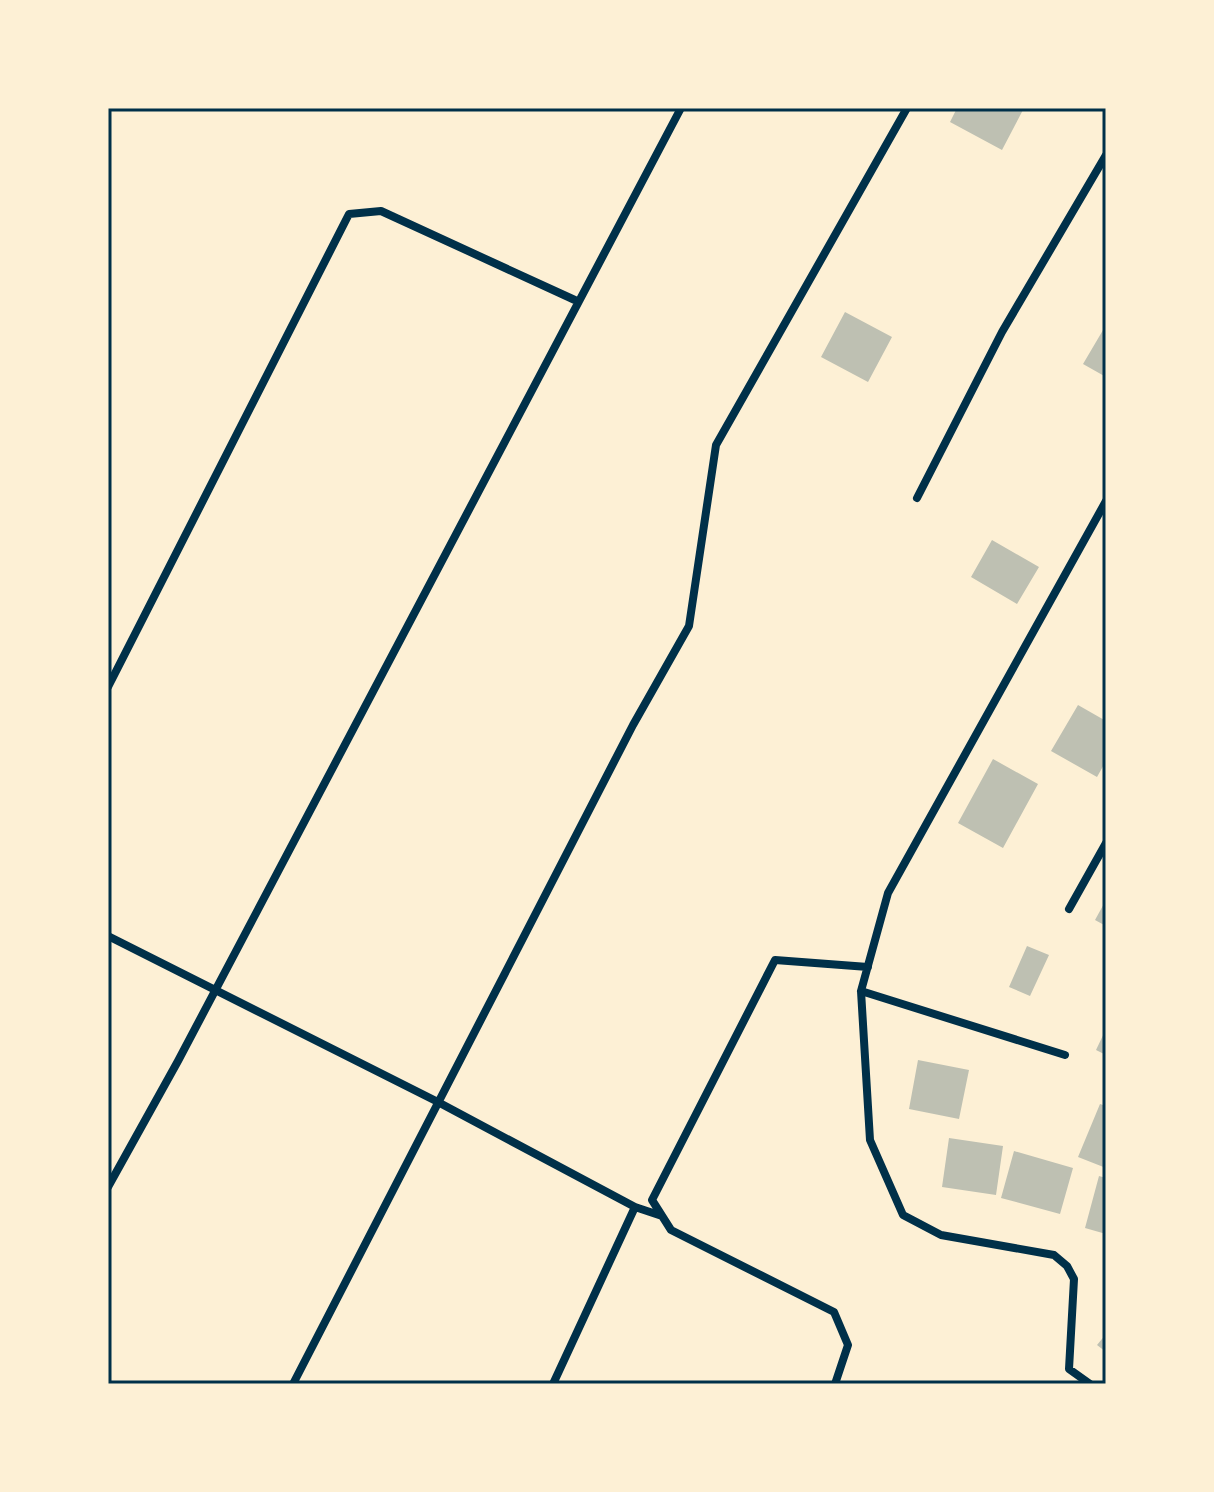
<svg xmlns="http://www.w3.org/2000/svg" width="1214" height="1492" viewBox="0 0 1214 1492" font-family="Manrope,sans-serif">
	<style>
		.building { fill: #bec0b2 }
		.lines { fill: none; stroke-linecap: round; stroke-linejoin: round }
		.minor { stroke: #003049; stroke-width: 8 }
		.neatline { fill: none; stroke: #003049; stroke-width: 3 }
	</style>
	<rect width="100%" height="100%" fill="#fdf0d5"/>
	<path class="building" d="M957,108h67l-22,42 -52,-28z
		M845,312l47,25 -24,45 -47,-25z
		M1106,325v52l-23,-13z
		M992,540l47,27 -22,37 -46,-27z
		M1078,705l28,16v40l-9,16 -46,-26z
		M993,759l45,25 -35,64 -45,-25z
		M1106,900v26l-11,-6z
		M1027,946l22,9 -19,41 -21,-9z
		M1106,1029v26l-10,-5z
		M918,1060l51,10 -10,49 -50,-10z
		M1100,1104l6,2v62l-28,-11z
		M949,1138l54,8 -7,49 -54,-8z
		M1014,1151l59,17 -13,46 -59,-16z
		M1099,1176l7,2v56l-21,-6z
		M1106,1334v18l-9,-7z"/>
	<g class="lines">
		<path class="minor" d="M917,498l85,-166 104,-177
			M108,687l241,-473 32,-3 196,90
			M1069,909l37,-66
			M108,936l328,165 199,106 27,9
			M861,991l204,64
			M108,1187l70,-126 503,-953
			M293,1384l340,-659 56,-99 27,-181 191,-337
			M553,1384l82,-177
			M835,1384l13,-39 -14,-33 -163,-82 -19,-30 123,-240 93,7
			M1090,1384l-21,-15 5,-90 -7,-13 -13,-11 -113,-20 -38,-20 -33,-75 -9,-149 27,-98 218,-392"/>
	</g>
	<rect width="1214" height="1492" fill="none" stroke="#fdf0d5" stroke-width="220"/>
	<rect x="110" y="110" width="994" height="1272" class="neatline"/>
</svg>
